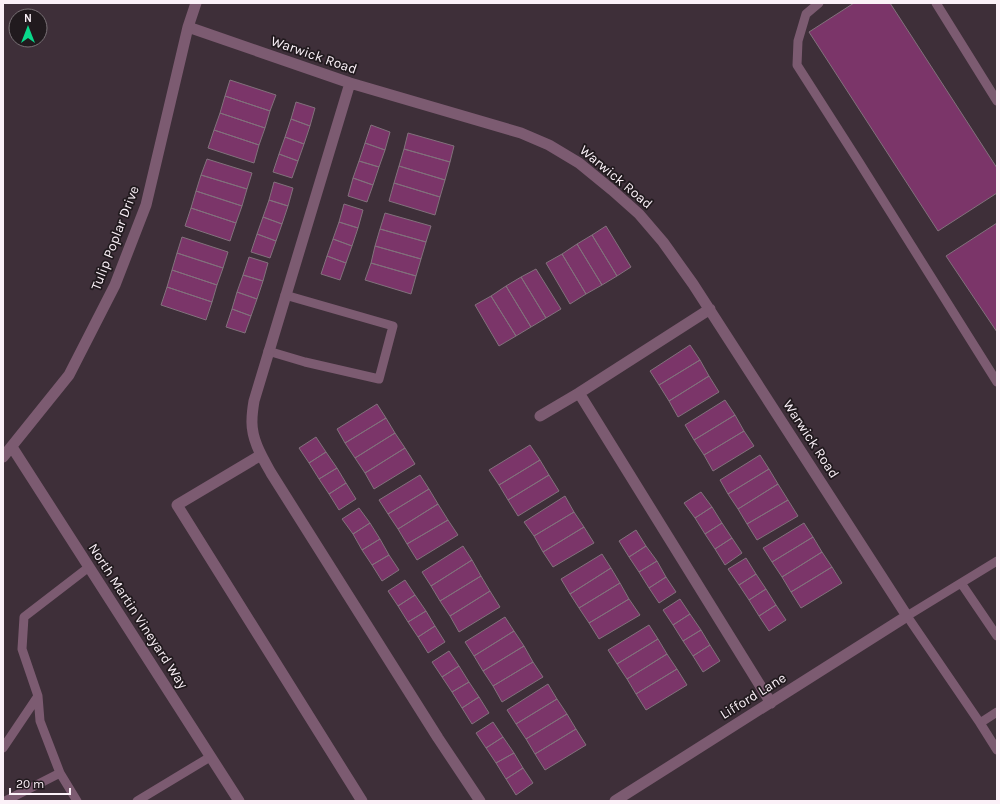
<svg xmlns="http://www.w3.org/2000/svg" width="1000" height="804" viewBox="0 0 1000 804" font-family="Karla,sans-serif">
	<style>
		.building { fill: #7b3569; stroke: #82717c }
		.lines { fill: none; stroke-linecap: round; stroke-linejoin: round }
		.service { stroke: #7c5b71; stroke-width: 9 }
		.minor { stroke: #7c5b71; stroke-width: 11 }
		.labels { text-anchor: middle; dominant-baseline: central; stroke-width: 3.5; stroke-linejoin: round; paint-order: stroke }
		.street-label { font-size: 14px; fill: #fbf1f8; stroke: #211a1e }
	</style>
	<rect width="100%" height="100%" fill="#3e2f39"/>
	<path class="building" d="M854,3h36l107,165v25l-59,38 -129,-199z
		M230,80l46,15 -6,16 -45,-15z
		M225,96l45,15 -5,17 -45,-15z
		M296,102l19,6 -5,18 -19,-7z
		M220,113l45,15 -6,17 -45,-15z
		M291,119l19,7 -6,18 -19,-7z
		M371,125l19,7 -5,18 -20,-7z
		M214,130l45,15 -5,18 -46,-15z
		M408,133l46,13 -4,16 -46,-13z
		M285,137l19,7 -6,17 -19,-7z
		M365,143l20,7 -6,17 -20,-6z
		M404,149l46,13 -5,18 -46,-14z
		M279,154l19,7 -6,17 -19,-6z
		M207,159l45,14 -5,16 -46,-14z
		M359,161l20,6 -6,18 -20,-7z
		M399,166l46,14 -5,17 -46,-14z
		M201,175l46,14 -5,17 -46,-15z
		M353,178l20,7 -6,17 -19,-6z
		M274,182l19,6 -5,18 -19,-6z
		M394,183l46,14 -5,18 -46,-14z
		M196,191l46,15 -6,17 -45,-15z
		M269,200l19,6 -6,18 -19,-7z
		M344,204l19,6 -5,18 -19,-6z
		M191,208l45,15 -6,18 -45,-15z
		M385,213l46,13 -5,16 -46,-13z
		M263,217l19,7 -6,17 -19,-7z
		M339,222l19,6 -6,18 -19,-7z
		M997,223v109l-51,-76z
		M606,226l25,41 -14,9 -25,-41z
		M380,229l46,13 -5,17 -46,-13z
		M257,234l19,7 -6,17 -19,-6z
		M592,235l25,41 -15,9 -25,-41z
		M182,237l46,15 -5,16 -46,-15z
		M333,239l19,7 -6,17 -19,-7z
		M577,244l25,41 -16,9 -24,-40z
		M375,246l46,13 -5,17 -45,-13z
		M177,253l46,15 -6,17 -45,-15z
		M562,254l24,40 -16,10 -24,-41z
		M327,256l19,7 -6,17 -19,-6z
		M249,257l19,6 -5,18 -20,-6z
		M371,263l45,13 -5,18 -46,-14z
		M536,269l25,40 -15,9 -25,-41z
		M172,270l45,15 -5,17 -45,-15z
		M243,275l20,6 -6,18 -20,-7z
		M521,277l25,41 -15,9 -25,-41z
		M506,286l25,41 -15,9 -25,-40z
		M167,287l45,15 -6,18 -45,-15z
		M237,292l20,7 -6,17 -19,-7z
		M491,296l25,40 -17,10 -24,-41z
		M232,309l19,7 -6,17 -19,-6z
		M690,345l10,15 -41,25 -9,-14z
		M700,360l9,16 -40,25 -10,-16z
		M709,376l10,16 -41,25 -9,-16z
		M725,400l10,15 -41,25 -9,-15z
		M377,404l9,14 -41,25 -8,-14z
		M735,415l9,16 -40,24 -10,-15z
		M386,418l9,15 -40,25 -10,-15z
		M744,431l10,15 -41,25 -9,-16z
		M395,433l10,15 -40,25 -10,-15z
		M316,437l10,15 -17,11 -10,-15z
		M530,445l10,15 -41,25 -10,-15z
		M405,448l10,16 -41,25 -9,-16z
		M326,452l11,16 -18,11 -10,-16z
		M760,455l9,14 -41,25 -8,-14z
		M540,460l9,15 -41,25 -9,-15z
		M337,468l9,15 -17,11 -10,-15z
		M769,469l9,15 -40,25 -10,-15z
		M420,475l9,14 -41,25 -9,-14z
		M549,475l10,16 -41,25 -10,-16z
		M346,483l10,16 -17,11 -10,-16z
		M778,484l10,16 -41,24 -9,-15z
		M429,489l9,15 -40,25 -10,-15z
		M701,492l11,15 -17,11 -11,-15z
		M565,496l9,16 -40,24 -10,-14z
		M788,500l10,16 -41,24 -10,-16z
		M438,504l10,16 -41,24 -9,-15z
		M712,507l10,16 -17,11 -10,-16z
		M359,508l11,15 -17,11 -11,-15z
		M574,512l10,15 -41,25 -9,-16z
		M448,520l10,15 -41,25 -10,-16z
		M370,523l10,16 -18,11 -9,-16z
		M722,523l10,15 -17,11 -10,-15z
		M804,523l9,14 -41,25 -9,-14z
		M584,527l10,16 -41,24 -10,-15z
		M636,530l10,16 -17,11 -10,-16z
		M813,537l9,15 -40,25 -10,-15z
		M732,538l10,15 -17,12 -10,-16z
		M380,539l9,16 -17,10 -10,-15z
		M463,546l9,14 -41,26 -9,-14z
		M646,546l11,15 -18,11 -10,-15z
		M822,552l10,15 -41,25 -9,-15z
		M602,554l9,14 -41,26 -9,-15z
		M389,555l10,15 -17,11 -10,-16z
		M746,558l10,16 -17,11 -11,-16z
		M472,560l9,16 -41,25 -9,-15z
		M657,561l9,16 -17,11 -10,-16z
		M832,567l10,16 -41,25 -10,-16z
		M611,568l9,15 -41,25 -9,-14z
		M756,574l10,15 -17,11 -10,-15z
		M481,576l9,15 -40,25 -10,-15z
		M666,577l10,15 -17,11 -10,-15z
		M405,580l10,15 -17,11 -10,-15z
		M620,583l9,16 -40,24 -10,-15z
		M766,589l10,16 -17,11 -10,-16z
		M490,591l10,16 -41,25 -9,-16z
		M415,595l11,16 -18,11 -10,-16z
		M629,599l11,16 -41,24 -10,-16z
		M680,599l10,15 -17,11 -10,-15z
		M776,605l10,15 -17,11 -10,-15z
		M426,611l9,15 -17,11 -10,-15z
		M690,614l11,16 -18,11 -10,-16z
		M505,617l9,14 -40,25 -9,-14z
		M649,625l9,14 -41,25 -9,-14z
		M435,626l10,16 -17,11 -10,-16z
		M701,630l9,15 -17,11 -10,-15z
		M514,631l10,15 -41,25 -9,-15z
		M658,639l9,15 -40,25 -10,-15z
		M710,645l10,16 -17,11 -10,-16z
		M524,646l9,16 -40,24 -10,-15z
		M449,651l10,15 -17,11 -10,-15z
		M667,654l10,15 -41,25 -9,-15z
		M533,662l10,15 -41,25 -9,-16z
		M459,666l10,16 -17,10 -10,-15z
		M677,669l10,16 -41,25 -10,-16z
		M469,682l10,15 -17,11 -10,-16z
		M548,684l9,15 -41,25 -9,-14z
		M479,697l10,16 -17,11 -10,-16z
		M557,699l10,15 -41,25 -10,-15z
		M567,714l9,15 -41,25 -9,-15z
		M493,722l10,15 -17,11 -10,-15z
		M576,729l10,16 -41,25 -10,-16z
		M503,737l11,16 -18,10 -10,-15z
		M514,753l9,15 -17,11 -10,-16z
		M523,768l10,15 -17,12 -10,-16z"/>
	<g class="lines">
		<path class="service" d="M819,3l-13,11 -8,27 -1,24 62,97 138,220
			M936,3l61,98
			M268,351l37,11 74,17 14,-53 -108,-31
			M997,561l-90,55 73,107 17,27
			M961,583l36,53
			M980,723l17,-11
			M3,748l35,-52
			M5,801l55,-28
			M77,801l-17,-28 -20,-52 -2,-25 -16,-47 2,-32 65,-50
			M137,801l73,-44"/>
		<path class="minor" d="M188,27l162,56 171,50 28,12 30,18 33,27 27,24 24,28 30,42 214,332 -292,185
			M350,83l-96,318c-1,6 -2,12 -2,19 -1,19 10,37 19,53l167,265 42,63
			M710,309l-131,84 192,310
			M540,416l39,-23
			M12,447l227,354
			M261,455l-84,50 185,296
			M3,457l66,-82 46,-90 31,-80 42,-178 8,-24"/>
	</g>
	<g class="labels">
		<g class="street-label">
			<text transform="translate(314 55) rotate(19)">Warwick Road</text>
			<text transform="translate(616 177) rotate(40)">Warwick Road</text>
			<text transform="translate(115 238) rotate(-69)">Tulip Poplar Drive</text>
			<text transform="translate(811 439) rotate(57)">Warwick Road</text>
			<text transform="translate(138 616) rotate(57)">North Martin Vineyard Way</text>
			<text transform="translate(753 696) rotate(-32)">Lifford Lane</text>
		</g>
	</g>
	<rect width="1000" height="804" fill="none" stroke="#fbf1f8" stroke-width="8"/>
	<g transform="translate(28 28)"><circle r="19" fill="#211a1e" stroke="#787075"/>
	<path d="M0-3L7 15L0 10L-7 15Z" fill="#09d98b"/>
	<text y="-6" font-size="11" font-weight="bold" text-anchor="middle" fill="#fbf1f8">N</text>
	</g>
	<path d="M10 788v6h60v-6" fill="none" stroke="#fbf1f8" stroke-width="2"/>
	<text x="16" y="788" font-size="12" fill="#fbf1f8" stroke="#211a1e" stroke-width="3" paint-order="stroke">20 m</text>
</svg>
